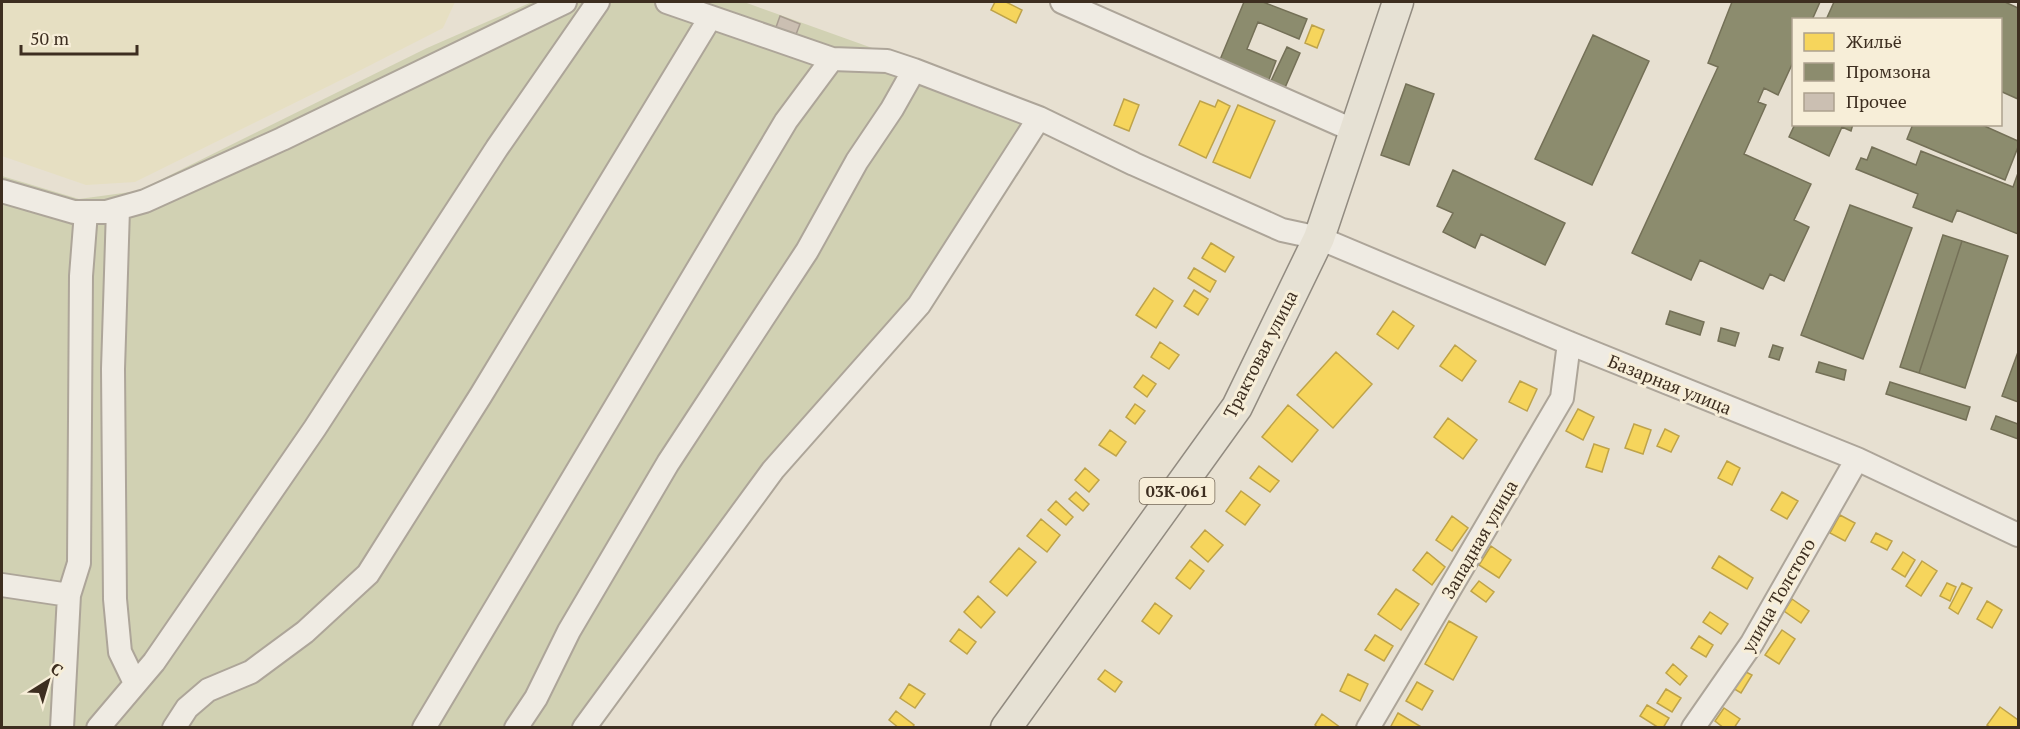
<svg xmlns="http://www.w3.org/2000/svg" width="2020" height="729" viewBox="0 0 2020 729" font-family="'PT Serif',serif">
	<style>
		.farmland { fill: #e6dfc2 }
		.cemetery { fill: #d1d1b3 }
		.homes { fill: #f6d55c; stroke: #bea34a; stroke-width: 1.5 }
		.industry { fill: #8c8c6e; stroke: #747057; stroke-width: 1.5 }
		.building { fill: #cbbfb2; stroke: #a89c90; stroke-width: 1.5 }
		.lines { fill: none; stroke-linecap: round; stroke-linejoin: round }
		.minor-casing { stroke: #ada599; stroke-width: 26 }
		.major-casing { stroke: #928b80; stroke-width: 33 }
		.minor { stroke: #efebe3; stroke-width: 22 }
		.major { stroke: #e6e1d4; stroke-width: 30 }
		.labels { text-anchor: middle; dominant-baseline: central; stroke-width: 6; stroke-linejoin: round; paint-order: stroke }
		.shield { fill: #f7eed8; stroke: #756857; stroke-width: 1.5 }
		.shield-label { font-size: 16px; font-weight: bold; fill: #3d2e20 }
		.street-label { font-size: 18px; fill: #3d2e20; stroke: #f7eed8 }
	</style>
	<rect width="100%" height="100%" fill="#e7e0d1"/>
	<path class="farmland" d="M2,2h453l-12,26 -94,48 -214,106 -49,3 -84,-29z"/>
	<path class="cemetery" d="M532,2h212l304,109 -25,42 -247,319 -187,255h-587v-551l77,23 59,-8 289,-143z"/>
	<path class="homes" d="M995,2h11l16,8 -6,13 -25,-13z
		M1312,25l12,5 -7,18 -12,-5z
		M1124,99l15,6 -10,26 -15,-6z
		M1218,100l12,6 -24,52 -27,-13 21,-44 15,6z
		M1238,105l37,16 -25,57 -37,-16z
		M1211,243l23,14 -9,15 -23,-14z
		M1194,268l22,13 -6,11 -22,-14z
		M1154,288l19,13 -17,27 -20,-13z
		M1194,290l14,9 -10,16 -14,-9z
		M1393,311l21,15 -16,23 -21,-15z
		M1160,342l19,13 -10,14 -18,-12z
		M1455,345l21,16 -14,20 -22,-15z
		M1336,352l36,32 -39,44 -36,-33z
		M1143,375l13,9 -9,13 -13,-10z
		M1520,381l17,8 -10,22 -18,-9z
		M1135,404l10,7 -10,13 -9,-7z
		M1288,405l30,25 -26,32 -30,-25z
		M1578,409l16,8 -11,23 -17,-9z
		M1448,418l29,22 -14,19 -29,-22z
		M1634,424l17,6 -8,24 -18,-6z
		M1665,429l14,7 -8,16 -14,-6z
		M1110,430l16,12 -10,14 -17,-11z
		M1594,444l15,5 -7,23 -16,-5z
		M1727,461l13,7 -8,17 -14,-7z
		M1259,466l20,15 -9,11 -20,-14z
		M1085,468l14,12 -10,12 -14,-12z
		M1241,491l19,14 -15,20 -19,-14z
		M1076,492l13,12 -6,7 -14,-12z
		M1782,492l16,9 -11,18 -16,-9z
		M1056,501l17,16 -7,8 -18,-15z
		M1840,515l15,8 -10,18 -15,-8z
		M1452,516l16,12 -16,23 -16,-11z
		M1041,519l19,16 -13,17 -20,-16z
		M1205,530l18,15 -15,17 -17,-15z
		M1876,533l16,8 -5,9 -16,-8z
		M1491,546l20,14 -12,18 -20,-13z
		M1019,548l17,14 -29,34 -17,-14z
		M1427,552l18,15 -13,18 -19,-15z
		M1903,552l12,8 -10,17 -13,-8z
		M1719,556l34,22 -6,11 -35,-21z
		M1190,560l14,11 -14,18 -14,-11z
		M1922,561l15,10 -16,25 -15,-10z
		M1479,581l15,11 -8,10 -15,-11z
		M1947,583l9,4 -6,14 -10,-5z
		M1962,583l10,5 -14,26 -9,-6z
		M1396,589l23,15 -18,26 -23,-16z
		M978,596l17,16 -14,16 -17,-16z
		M1792,599l17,12 -8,12 -17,-12z
		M1987,601l15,9 -10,18 -15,-9z
		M1155,603l17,13 -13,18 -17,-13z
		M1710,612l18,12 -7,10 -18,-12z
		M1449,621l28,16 -24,43 -28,-16z
		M959,629l17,13 -9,12 -17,-13z
		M1782,630l13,9 -16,25 -14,-9z
		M1375,635l18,11 -9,15 -19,-11z
		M1699,636l14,9 -7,12 -15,-9z
		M1673,664l14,12 -7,9 -14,-12z
		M1105,670l17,12 -7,10 -17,-13z
		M1742,670l10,5 -11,18 -10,-6z
		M1348,674l20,10 -8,17 -20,-10z
		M1417,682l16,9 -11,19 -16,-9z
		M909,684l16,10 -10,14 -15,-10z
		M1666,689l15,9 -9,14 -15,-9z
		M1647,705l22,13 -6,10h-4l-19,-12z
		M2000,707l18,13v8h-27l-4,-3z
		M1724,708l16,11 -6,9h-10l-9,-7z
		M896,711l18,14 -2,3h-13l-10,-8z
		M1398,713l25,15h-33z
		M1322,714l19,14h-23l-3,-3z"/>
	<path class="industry" d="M1244,2h19l44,17 -8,20 -41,-17 -11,27 29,12 -8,21 -49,-20z
		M1732,2h88l-8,18h-18v40l-16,35 -14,-7 -6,14 8,3 -22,49 67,30 -17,36 15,7 -25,54 -14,-7 -7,15 -63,-29 -9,20 -59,-27 86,-186 -10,-4z
		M1834,2h171l13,6v91l-18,-8v-71l-90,-2 -84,2z
		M1593,35l56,26 -57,124 -57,-26z
		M1287,47l13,6 -16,37 -14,-7z
		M1406,84l28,10 -25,71 -28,-10z
		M1795,124h58l-2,7 -9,-4 -13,29 -40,-19z
		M1913,124h67l38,17v6l-13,33 -98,-41z
		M1872,147l44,18 5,-14 92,36 5,-14v61l-61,-24 -5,12 -39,-15 5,-13 -62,-25 5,-11 6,2z
		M1453,170l112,53 -20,42 -64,-31 -6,14 -32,-16 10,-19 -16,-7z
		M1850,205l62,23 -49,131 -62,-24z
		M1943,235l19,6 -43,132 -19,-6z
		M1962,241l46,15 -43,132 -46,-15z
		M1670,311l34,11 -4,13 -34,-11z
		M1721,328l18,5 -4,13 -17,-5z
		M1773,345l10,3 -4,12 -10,-3z
		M2018,352v50l-16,-6z
		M1819,362l27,8 -2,10 -28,-8z
		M1890,382l80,25 -4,13 -80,-26z
		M1996,416l22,8v15l-27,-10z"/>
	<path class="building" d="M780,16l20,8 -5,13 -20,-7z"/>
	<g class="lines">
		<defs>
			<path id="minor" d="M667,2l165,57 55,2 27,9 125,48 95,46 148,66 37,8 250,105 288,116 161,76
				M1062,2l293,129
				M2,191l72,21h32l39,-11 137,-62 283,-137
				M118,209l-5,160 2,230 5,53 15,31
				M2,585l67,10
				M62,728l7,-133 10,-32 2,-287 5,-64
				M98,728l56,-66 161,-234 182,-280 101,-146
				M174,728l13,-20 21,-18 43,-18 54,-40 63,-58 113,-179 229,-377
				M424,728l362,-607 46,-62
				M516,728l20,-30 33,-67 99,-168 139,-212 50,-90 35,-52 22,-39
				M584,728l189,-258 146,-165 120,-187
				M1368,728l194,-330 7,-55
				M1693,728l59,-85 105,-184"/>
			<path id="major" d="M1006,728l231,-321 82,-169 79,-236"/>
		</defs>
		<use href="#minor" class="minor-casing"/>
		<use href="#major" class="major-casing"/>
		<use href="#minor" class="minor"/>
		<use href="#major" class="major"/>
	</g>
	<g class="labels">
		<rect class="shield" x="1139.5" y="478" width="75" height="26" rx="4.5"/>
		<g class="shield-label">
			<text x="1177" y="491">03К-061</text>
		</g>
		<g class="street-label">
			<text transform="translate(1260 354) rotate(-63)">Трактовая улица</text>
			<text transform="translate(1670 384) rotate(22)">Базарная улица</text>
			<text transform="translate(1479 539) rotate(-60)">Западная улица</text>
			<text transform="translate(1778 595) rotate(-60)">улица Толстого</text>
		</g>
	</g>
	<rect width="2020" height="729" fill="none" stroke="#3d2e20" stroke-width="6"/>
	<rect x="1792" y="18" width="210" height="108" fill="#f7eed8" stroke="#ada18e" stroke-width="1.5"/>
	<rect x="1804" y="33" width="30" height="18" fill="#f6d55c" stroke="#ada18e" stroke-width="1.5"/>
	<text x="1846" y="48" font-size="18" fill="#3d2e20">Жильё</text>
	<rect x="1804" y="63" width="30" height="18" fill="#8c8c6e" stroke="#ada18e" stroke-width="1.5"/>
	<text x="1846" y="78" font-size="18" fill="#3d2e20">Промзона</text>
	<rect x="1804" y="93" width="30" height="18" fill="#cbbfb2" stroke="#ada18e" stroke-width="1.5"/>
	<text x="1846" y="108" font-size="18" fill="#3d2e20">Прочее</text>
	<g transform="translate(48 681) rotate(37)" stroke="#f7eed8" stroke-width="4.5" paint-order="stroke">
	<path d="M0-4.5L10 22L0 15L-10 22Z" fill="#3d2e20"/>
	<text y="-9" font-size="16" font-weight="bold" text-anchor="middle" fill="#3d2e20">С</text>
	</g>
	<path d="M21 45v9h116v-9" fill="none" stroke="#3d2e20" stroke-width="3"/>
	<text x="30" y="45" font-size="18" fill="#3d2e20" stroke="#f7eed8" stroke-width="4.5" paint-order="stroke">50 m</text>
</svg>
